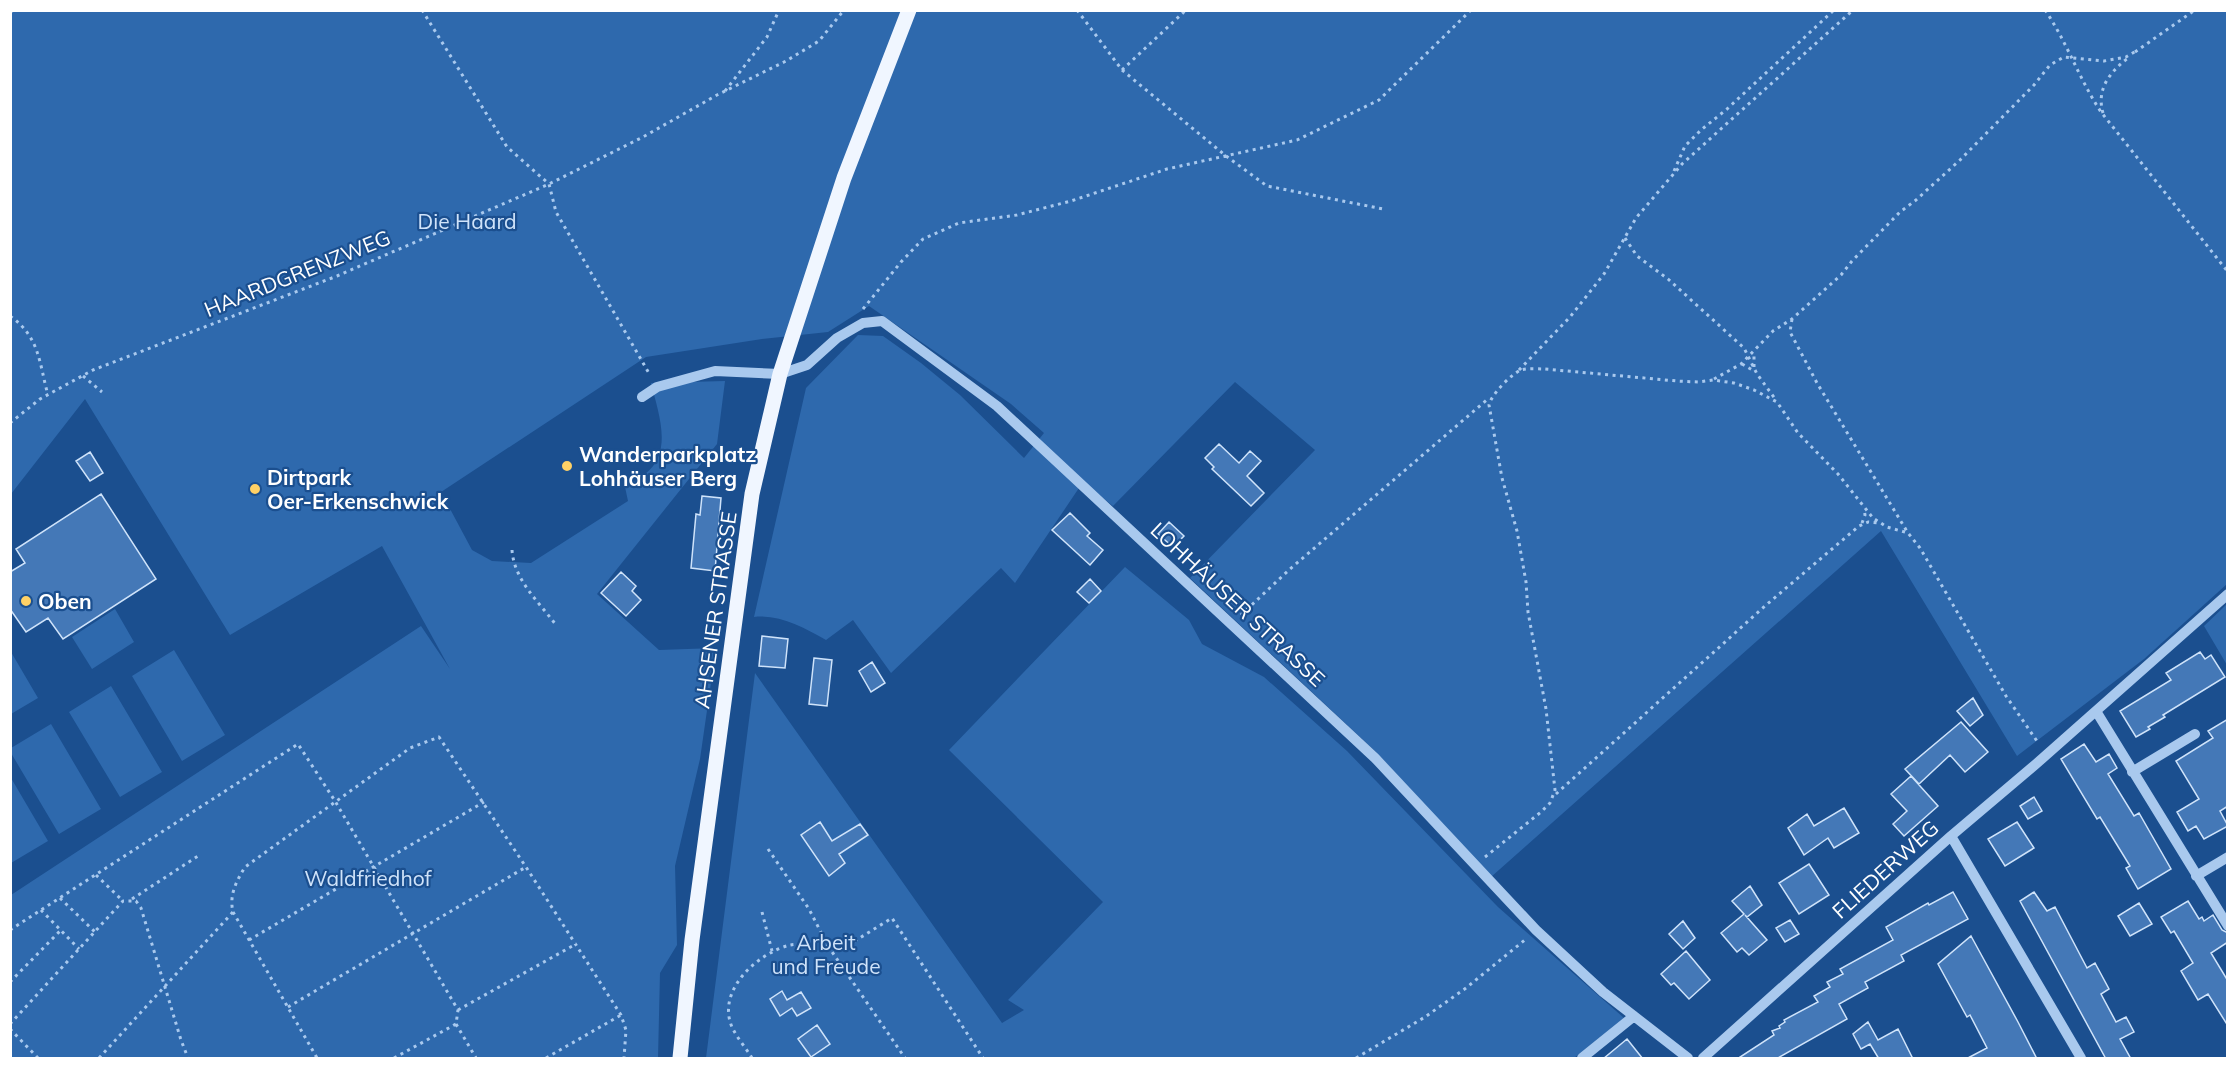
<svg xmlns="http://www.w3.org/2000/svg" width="2238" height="1069" viewBox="0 0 2238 1069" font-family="Mulish,sans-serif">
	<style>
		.green { fill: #2e69ad }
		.building { fill: #4478b7; stroke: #cfe3fa; stroke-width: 1.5 }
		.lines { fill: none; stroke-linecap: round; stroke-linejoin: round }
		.path { stroke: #a9c9ee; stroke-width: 3; stroke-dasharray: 3 4.5; stroke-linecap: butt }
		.minor { stroke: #a9c9ee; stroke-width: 10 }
		.major { stroke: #f0f6ff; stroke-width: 15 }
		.poi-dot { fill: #ffd166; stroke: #1b4f8f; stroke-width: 2 }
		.labels { text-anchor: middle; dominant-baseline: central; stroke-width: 4.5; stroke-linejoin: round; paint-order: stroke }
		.park-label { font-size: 21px; fill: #cfe3fa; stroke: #1b4f8f }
		.street-label { font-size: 21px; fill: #fff; stroke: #1b4f8f }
		.poi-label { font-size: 21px; font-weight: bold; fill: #fff; stroke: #1b4f8f; text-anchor: start }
	</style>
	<rect width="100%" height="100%" fill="#1b4f8f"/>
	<path class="green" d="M11,11h2216v573l-83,75 -127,97 -136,-225 -390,346 -115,-125 -186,-174 125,-128 -80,-68 -122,124 -30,-24 -68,101 -14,-15 -110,105 -38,-53 -27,20c-22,-12 -46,-26 -72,-23l52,-229 52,-53 25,1 38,27 39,32 64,63 20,-25 -33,-29 -142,-98 -41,26 -66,7 -116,18 -205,135 31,58 20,11 39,2 97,-62 -3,-14c6,-4 14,-8 20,-13 29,-22 13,-62 6,-91l74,-2 -8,63 -120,150 62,56 57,-2 -16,111 -25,107 2,79 -17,28 -2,85h-647v-163l410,-269 29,43 -68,-123 -152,89 -145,-236 -74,95z
		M1125,567l64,53 13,24 62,33 83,74 151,156 126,111 -50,40h-868l49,-385 247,350 22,-13 -16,-10 95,-98 -154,-152z
		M2227,604v61l-23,-39z
		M115,609l19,33 -42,27 -20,-32z
		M174,650l51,85 -43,26 -50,-85z
		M11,652l27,46 -27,16h-1z
		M111,686l51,86 -42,25 -51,-85z
		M51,724l50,85 -42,25 -48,-81v-5z
		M11,778l37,63 -37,22h-1z"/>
	<path class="building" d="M1219,444l20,19 11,-12 11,10 -14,15 17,17 -13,13 -39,-37 2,-2 -9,-9z
		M90,452l13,21 -13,8 -14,-20z
		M101,494l55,85 -93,60 -15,-21 -22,14 -16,-23v-37l15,-9 -9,-14z
		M702,496l19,2 -6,73 -24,-3 5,-54 4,1z
		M1070,513l20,20 -3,3 16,14 -13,15 -38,-35z
		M1169,522l15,14 -11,11 -15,-13z
		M621,572l15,14 -4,5 9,9 -15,16 -25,-23z
		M1090,579l11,12 -12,12 -12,-11z
		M762,636l26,3 -3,29 -26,-2z
		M2200,652l5,7 6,-4 14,22 -62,38 2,2 -17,10 2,2 -14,8 -16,-26 51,-31 -5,-7z
		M814,658l18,2 -5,46 -18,-2z
		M872,662l13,21 -14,9 -12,-21z
		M1973,698l10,17 -13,11 -13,-15z
		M2228,719v87l-8,5 8,15 -24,13 -8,-13 -8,5 -11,-19 22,-13 -23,-38 37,-23 -5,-7z
		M1961,722l27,30 -23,20 -15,-17 -31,29 -14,-15z
		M2084,744l12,18 13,-8 8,14 -9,6 26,42 5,-3 32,56 -33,20 -12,-21 4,-2 -30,-49 -3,2 -36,-60z
		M1911,776l27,30 -34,30 -11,-12 14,-13 -16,-17z
		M2034,797l8,14 -14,8 -8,-13z
		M1844,808l15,25 -25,15 -6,-10 -24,17 -16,-27 19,-14 7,12z
		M820,822l12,19 28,-17 8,11 -29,19 6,9 -16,13 -28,-41z
		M2017,822l17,26 -29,18 -17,-27z
		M1809,864l20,31 -30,19 -20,-31z
		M1750,886l12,19 -15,12 -2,-2 22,25 -18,15 -7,-7 -5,4 -16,-19 23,-19 -12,-13z
		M1953,892l15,27 -67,36 3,6 -39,21 3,6 -29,16 8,15 -71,40h-39l37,-24 -2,-4 8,-3 -1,-2 6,-4 -1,-2 34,-18 -4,-6 16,-9 -3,-5 16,-8 -3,-5 53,-29 -7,-13 42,-24 1,2z
		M2034,892l13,19 8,-4 32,61 8,-5 14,26 -8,5 15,28 10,-5 8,15 -14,7 11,20h-25l-86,-158z
		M2188,901l11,18 3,-2 2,4 9,-6 9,15 6,3v9l-17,11 17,28v45l-20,-32 -10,6 -17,-29 12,-8 -19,-32 -3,2 -10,-16z
		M2139,903l13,21 -22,12 -12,-20z
		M1790,920l9,14 -14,8 -9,-14z
		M1683,921l12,17 -12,11 -14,-15z
		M1971,936l47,86 19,37h-71l21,-11 -17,-33 -3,2 -29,-53z
		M1686,951l24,29 -21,19 -15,-16 -3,2 -10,-11z
		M782,991l5,9 14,-8 10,16 -14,8 -5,-8 -12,8 -10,-17z
		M1868,1022l10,18 20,-11 15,30h-34l-9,-15 -9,5 -8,-15z
		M817,1025l13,19 -19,13 -13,-18z
		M1627,1039l16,20h-40z"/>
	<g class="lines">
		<path class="path" d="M422,10l85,137 42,37 7,28 94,163
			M1077,10l45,60 104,86 41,30 116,23
			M2045,10c22,32 34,69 56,102l127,160
			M10,12l4,-2
			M2135,52l60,-42
			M1122,70l64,-60
			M725,91l42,-54 12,-27
			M2103,113c-7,-24 7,-41 25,-55
			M1674,171l11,-25 16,-16 26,-21 107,-99
			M1625,238l12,18 31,23 76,69 13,26 19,26
			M863,309l38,-47 22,-23 36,-16 58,-8 54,-14 96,-32 130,-29 82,-40 92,-90
			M10,316c30,21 29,47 38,79
			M1792,319l-2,13 27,51 91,150
			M1742,364l12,7
			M1754,367v-15
			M1519,370l51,-53 34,-43 32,-56 46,-54 171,-154
			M83,376l19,16
			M1714,379l27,-15 32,-33 19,-12 49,-44 11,-14 48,-49 16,-12 44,-40 74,-75 16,-20 14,-8 40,4 22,-4 10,-6
			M10,423l30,-24 53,-29 244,-94 212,-92 94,-47 74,-42 69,-34 33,-20 25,-31
			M1862,523l3,-8 -1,-6
			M512,550c2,30 27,52 44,75
			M1241,615l49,-46 199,-171
			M1556,794l209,-188 94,-80 9,-4 10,1
			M768,849l41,60 19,37 17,1 47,-29 91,140
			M1485,857l56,-45 9,-9 5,-13 -9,-81 -18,-97 -2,-30 -9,-51 -15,-53 -13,-73c2,-10 22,-31 32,-35 7,-2 17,-1 24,-1l132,12 21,1 15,-2 21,3 20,7 23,12 21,31 40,41 35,44 14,9 21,6 12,15 86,148 33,48
			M96,875l27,26
			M60,898l35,34
			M132,899l66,-43
			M41,910l38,39
			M233,912l84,146
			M762,912l10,39
			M10,930l288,-186 37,57 123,209 -2,14 20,34
			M249,940l235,-138
			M10,982l50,-51
			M288,1007l238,-140
			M458,1010l118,-66
			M10,1024l113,-123h13l5,7 40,132 7,18
			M10,1029l28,29
			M99,1058l134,-146c-4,-17 3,-30 12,-45l165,-119 29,-11 87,130 95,148 5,15 -2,28
			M394,1058l62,-34
			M546,1058l75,-43
			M752,1058c-6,-10 -15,-20 -20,-31 -16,-37 26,-74 58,-82 12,-2 26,1 38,1l77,112
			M1356,1058l69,-41 41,-29 60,-49"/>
		<path class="minor" d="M642,397l15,-10 58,-16 65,3 27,-9 30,-27 26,-15 19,-2 115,85 378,352 161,172 67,62 85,66
			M2096,711l132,215
			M2132,772l63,-38
			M1951,836l130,222
			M2196,876l32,-19
			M1582,1058l52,-42
			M1703,1058l248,-222 85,-72 192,-170"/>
		<path class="major" d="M680,1058l12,-118 60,-446 28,-120 64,-196 65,-168"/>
	</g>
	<g class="poi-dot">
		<circle cx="567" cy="466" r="6"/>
		<circle cx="255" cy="489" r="6"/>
		<circle cx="26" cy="601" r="6"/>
	</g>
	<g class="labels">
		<g class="park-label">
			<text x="467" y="221">Die Haard</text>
			<text x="368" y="878">Waldfriedhof</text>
			<text x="826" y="942">Arbeit<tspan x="826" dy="24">und Freude</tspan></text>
		</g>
		<g class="street-label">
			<text transform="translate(297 273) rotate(-22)">HAARDGRENZWEG</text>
			<text transform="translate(1238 604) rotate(43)">LOHHÄUSER STRASSE</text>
			<text transform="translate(715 610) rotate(-82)">AHSENER STRASSE</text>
			<text transform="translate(1885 869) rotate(-42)">FLIEDERWEG</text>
		</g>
		<g class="poi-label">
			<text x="579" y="454">Wanderparkplatz<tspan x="579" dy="24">Lohhäuser Berg</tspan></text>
			<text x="267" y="477">Dirtpark<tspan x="267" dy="24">Oer-Erkenschwick</tspan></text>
			<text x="38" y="601">Oben</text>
		</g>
	</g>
	<rect width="2238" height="1069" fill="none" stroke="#ffffff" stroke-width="24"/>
</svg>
